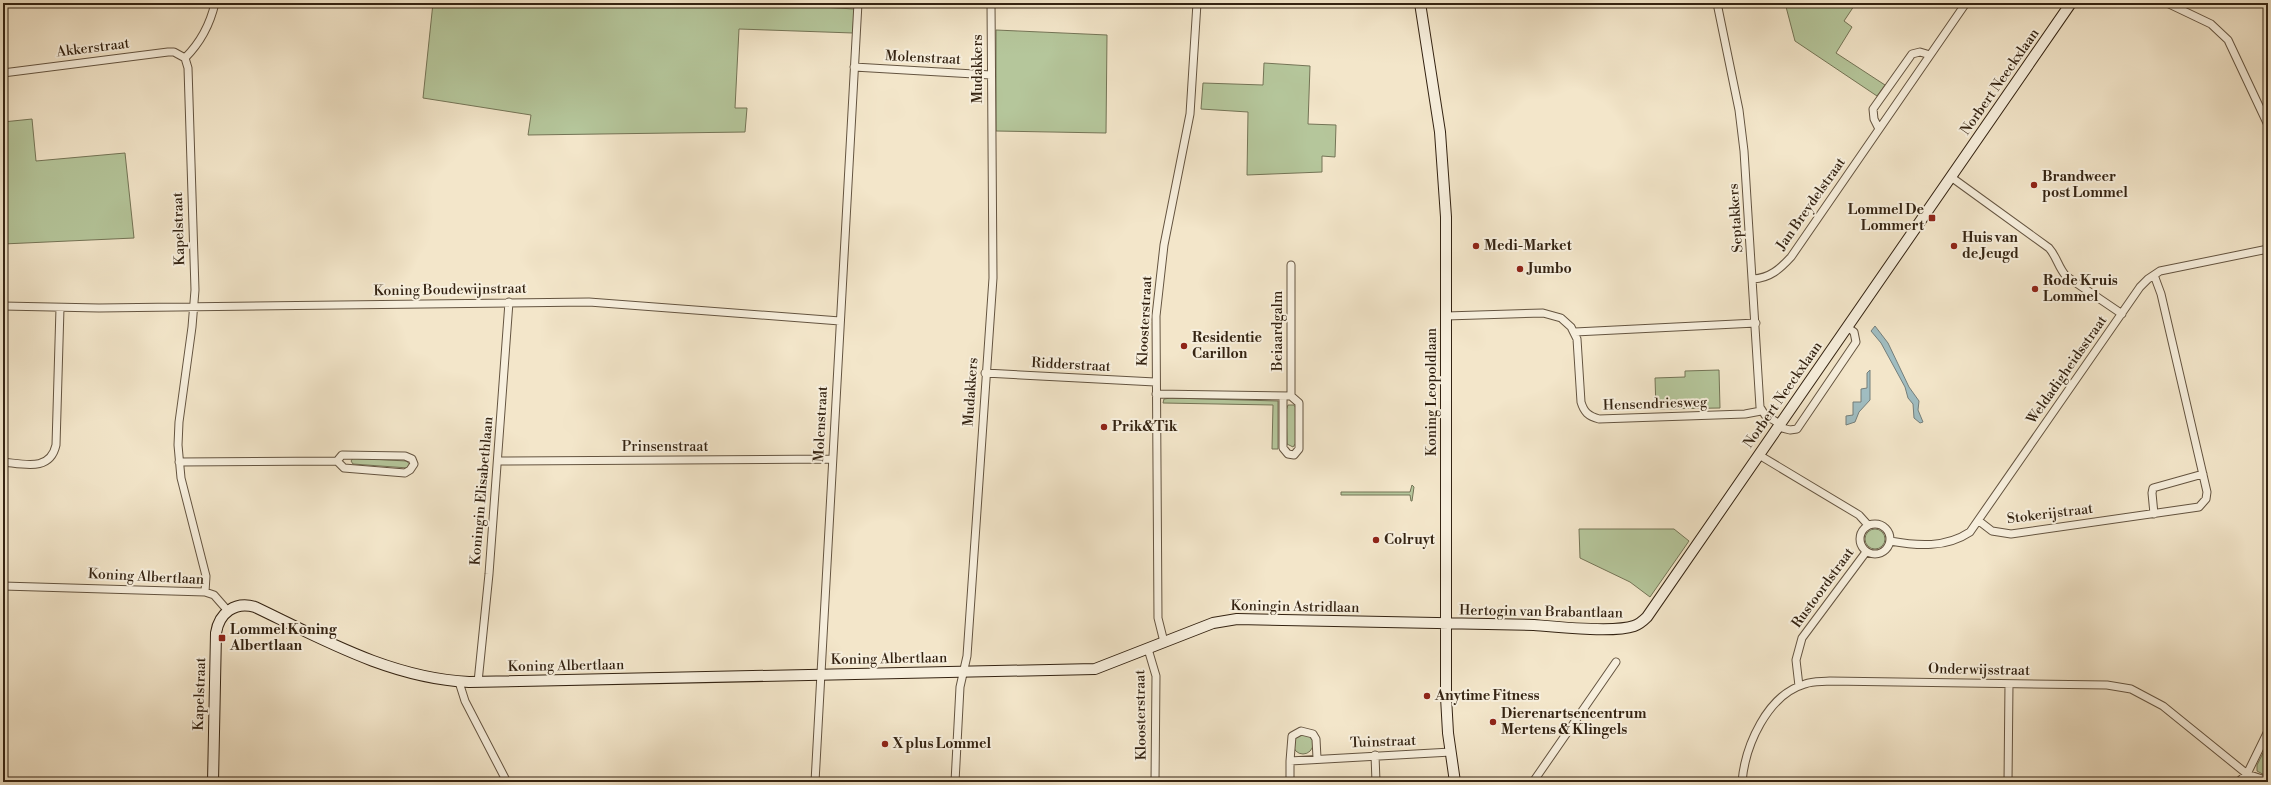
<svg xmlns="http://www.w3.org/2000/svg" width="2271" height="785" viewBox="0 0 2271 785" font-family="'Libre Bodoni',serif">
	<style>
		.green { fill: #b5c69b; stroke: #747456 }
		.water { fill: #a0bdc1; stroke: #757f7b }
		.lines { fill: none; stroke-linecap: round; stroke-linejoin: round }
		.street-casing { stroke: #645440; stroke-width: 9 }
		.secondary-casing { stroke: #342312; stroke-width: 12 }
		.street { stroke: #f7efdd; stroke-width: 7 }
		.secondary { stroke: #f7efdd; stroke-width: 10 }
		.poi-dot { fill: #8f2418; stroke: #f7efdd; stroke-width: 1.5 }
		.labels { text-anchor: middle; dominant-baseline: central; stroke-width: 4; stroke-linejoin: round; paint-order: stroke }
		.street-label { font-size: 14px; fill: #342312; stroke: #f7efdd }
		.poi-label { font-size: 14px; font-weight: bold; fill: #342312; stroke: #f7efdd; text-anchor: start }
	</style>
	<rect width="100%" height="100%" fill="#f3e6ca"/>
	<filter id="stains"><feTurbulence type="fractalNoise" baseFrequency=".005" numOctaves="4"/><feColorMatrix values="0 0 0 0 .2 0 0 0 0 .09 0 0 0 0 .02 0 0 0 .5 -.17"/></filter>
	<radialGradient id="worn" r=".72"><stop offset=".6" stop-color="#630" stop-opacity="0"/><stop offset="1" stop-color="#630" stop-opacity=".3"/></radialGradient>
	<path class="green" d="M433,3h325l96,6 -1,24 -114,-4 -4,79h12l-2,24 -217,3 3,-20 -108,-17z
		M1785,3h71l-12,18 8,6 -16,26 49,32 -8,11 -82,-55z
		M996,30l111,5 -1,98 -110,-2z
		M1264,63l46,3 -2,58 28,1 -1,32 -13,-1v16l-75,3 1,-63 -47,-3 2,-26 60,2z
		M32,119l4,42 89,-8 9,85 -131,6v-122z
		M1719,370l1,38 -64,1 -1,-31 30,-1v-6z
		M1171,398l107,3v48h-6l1,-44 -110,-2 1,-4z
		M1288,405h6l2,3v35l-3,4 -6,-3 -1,-33z
		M353,458l53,3 4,3 -2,4 -55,-4 -2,-3z
		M1412,485l2,2 -2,14h-1l-1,-6h-69v-3h69z
		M1865 539a10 10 0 1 1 20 0a10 10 0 1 1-20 0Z
		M1579,529h95l15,12 -39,56 -20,-15 -50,-24z
		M1293 744a10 10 0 1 1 20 0a10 10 0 1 1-20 0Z
		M2268,743v34l-11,-6v-6z"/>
	<path class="water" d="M1875,326l13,17 21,44 10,14 -1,9 5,12 -3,1 -6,-5 -1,-14 -5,-6 -3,-11 -24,-44 -10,-12z
		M1870,370v30l-11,12 -4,10 -9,3v-9l7,-1v-13h8v-13l6,-1v-15z"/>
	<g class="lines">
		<defs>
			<path id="street" d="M1717,3l22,107 5,41 16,256 5,8 15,9
				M2167,3l44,21 17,16 40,85
				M185,58l3,10 7,222 -3,37 -13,95 -1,23 3,33 25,98 -1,16
				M185,58c16,-16 25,-33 30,-55
				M854,67l137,8
				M3,73l165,-21h6l11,6
				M1879,129l-5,-10 -1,-10 39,-55 8,-2 10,3
				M1951,177l98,71c8,9 9,19 17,28l56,38
				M1753,279c17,-1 27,-10 38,-22l175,-254
				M3,306l96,2 490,-6 251,19
				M1446,316l97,-3 18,5 10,9 6,12 4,63c3,10 7,14 18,17l146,-5 16,-3
				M1575,332l181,-9
				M985,373l170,9
				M1156,394l135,2v-131
				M1283,396v52l5,6 6,1 5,-6v-46l-8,-7
				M1778,427l12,3 7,-1 59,-87 -2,-10 -7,-5
				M1759,455l100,60 9,10
				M498,461l334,-2
				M3,462c21,2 47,10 53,-17l4,-137
				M179,462l158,-1 5,-6 63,1 7,3 2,5 -4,6 -5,3 -61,-5 -7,-7
				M2154,514l-2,-21 1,-5 50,-14
				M1979,521l13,10 19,3 188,-27 7,-8 1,-7 -46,-198 -7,-19
				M1860 539a15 15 0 1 1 30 0a15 15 0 1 1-30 0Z
				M1890,541c28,5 56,7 80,-9l170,-245 8,-8 12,-8 108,-22
				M3,586l202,6 9,3 14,16
				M1164,642l-6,-24 -2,-302 8,-71 26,-131 7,-111
				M1148,649l8,27 -1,106
				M459,682l6,19 42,81
				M478,682l11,-108 20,-272
				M1799,686l-3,-26 6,-22 64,-86
				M1375,755l1,27
				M1317,758l-1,-19 -3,-5 -12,-3 -9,5 -2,25 161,-9
				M1290,761v21
				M815,782l43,-779
				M955,782l5,-95 7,-31 26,-378 -2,-275
				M1533,782l83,-120
				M1742,782c3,-36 25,-87 63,-98 8,-3 17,-2 25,-3l277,4 24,4 32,17 84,68 21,7
				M2008,782l1,-98
				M2238,782l9,-8 21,-43"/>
			<path id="secondary" d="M1420,3l20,129 6,85v480l2,36 7,49
				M213,782l3,-149c3,-20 19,-32 39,-26 69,33 136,71 214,75l626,-13 118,-46 24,-4 297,6c23,2 80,8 100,1 6,-2 9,-5 13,-9l424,-614"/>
		</defs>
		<use href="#street" class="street-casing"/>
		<use href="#secondary" class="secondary-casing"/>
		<use href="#street" class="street"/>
		<use href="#secondary" class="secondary"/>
	</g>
	<g class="poi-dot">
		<circle cx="2034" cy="185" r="4"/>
		<rect x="1928" y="214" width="8" height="8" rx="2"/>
		<circle cx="1476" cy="246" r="4"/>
		<circle cx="1954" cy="246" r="4"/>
		<circle cx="1520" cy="269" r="4"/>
		<circle cx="2035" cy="289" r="4"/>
		<circle cx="1184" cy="346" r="4"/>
		<circle cx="1104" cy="427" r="4"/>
		<circle cx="1376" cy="540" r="4"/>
		<rect x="218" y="634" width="8" height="8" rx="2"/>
		<circle cx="1427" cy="696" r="4"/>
		<circle cx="1493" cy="722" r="4"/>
		<circle cx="885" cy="744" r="4"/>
	</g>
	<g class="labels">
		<g class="street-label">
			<text transform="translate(93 48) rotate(-7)">Akkerstraat</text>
			<text transform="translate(923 58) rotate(3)">Molenstraat</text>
			<text transform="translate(978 69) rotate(-90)">Mudakkers</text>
			<text transform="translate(2000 82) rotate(-55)">Norbert Neeckxlaan</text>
			<text transform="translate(1811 204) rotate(-55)">Jan Breydelstraat</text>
			<text transform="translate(1736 218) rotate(-94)">Septakkers</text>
			<text transform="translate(179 229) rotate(-92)">Kapelstraat</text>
			<text transform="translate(450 290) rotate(-1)">Koning Boudewijnstraat</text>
			<text transform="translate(1145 321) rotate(-87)">Kloosterstraat</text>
			<text transform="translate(1278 331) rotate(-90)">Beiaardgalm</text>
			<text transform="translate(1071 365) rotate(3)">Ridderstraat</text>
			<text transform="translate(2067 370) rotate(-55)">Weldadigheidsstraat</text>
			<text transform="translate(971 392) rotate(-86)">Mudakkers</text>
			<text transform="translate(1432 392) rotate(-90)">Koning Leopoldlaan</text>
			<text transform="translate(1783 395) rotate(-55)">Norbert Neeckxlaan</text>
			<text transform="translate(1655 404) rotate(-2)">Hensendriesweg</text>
			<text transform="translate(821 424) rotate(-87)">Molenstraat</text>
			<text x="665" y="447">Prinsenstraat</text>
			<text transform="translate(482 491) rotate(-85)">Koningin Elisabethlaan</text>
			<text transform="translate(2050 514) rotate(-7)">Stokerijstraat</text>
			<text transform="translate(146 577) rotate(3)">Koning Albertlaan</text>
			<text transform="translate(1823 588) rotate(-54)">Rustoordstraat</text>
			<text transform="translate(1295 607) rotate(1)">Koningin Astridlaan</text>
			<text transform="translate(1541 612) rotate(1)">Hertogin van Brabantlaan</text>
			<text transform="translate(889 659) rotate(-1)">Koning Albertlaan</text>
			<text transform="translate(566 666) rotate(-1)">Koning Albertlaan</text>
			<text transform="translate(1979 670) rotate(1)">Onderwijsstraat</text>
			<text transform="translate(200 694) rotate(-88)">Kapelstraat</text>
			<text transform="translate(1141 715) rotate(-91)">Kloosterstraat</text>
			<text transform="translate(1383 742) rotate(-2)">Tuinstraat</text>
		</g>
		<g class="poi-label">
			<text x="2042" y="177">Brandweer<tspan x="2042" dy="16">post Lommel</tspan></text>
			<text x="1924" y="210" text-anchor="end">Lommel De<tspan x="1924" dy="16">Lommert</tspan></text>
			<text x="1962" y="238">Huis van<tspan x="1962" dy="16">de Jeugd</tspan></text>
			<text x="1484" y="246">Medi-Market</text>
			<text x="1528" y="269">Jumbo</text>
			<text x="2043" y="281">Rode Kruis<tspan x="2043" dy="16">Lommel</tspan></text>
			<text x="1192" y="338">Residentie<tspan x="1192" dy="16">Carillon</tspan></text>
			<text x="1112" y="427">Prik&amp;Tik</text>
			<text x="1384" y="540">Colruyt</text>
			<text x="230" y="630">Lommel Koning<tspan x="230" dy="16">Albertlaan</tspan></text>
			<text x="1435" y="696">Anytime Fitness</text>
			<text x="1501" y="714">Dierenartsencentrum<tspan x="1501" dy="16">Mertens &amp; Klingels</tspan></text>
			<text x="893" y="744">X plus Lommel</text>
		</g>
	</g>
	<rect width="2271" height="785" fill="none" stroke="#f3e6ca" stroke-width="16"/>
	<rect x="4" y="4" width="2263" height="777" fill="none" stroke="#342312" stroke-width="2"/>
	<rect x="8" y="8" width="2255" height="769" fill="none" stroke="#342312"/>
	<rect width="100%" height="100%" filter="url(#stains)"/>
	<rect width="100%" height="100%" fill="url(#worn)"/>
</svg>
